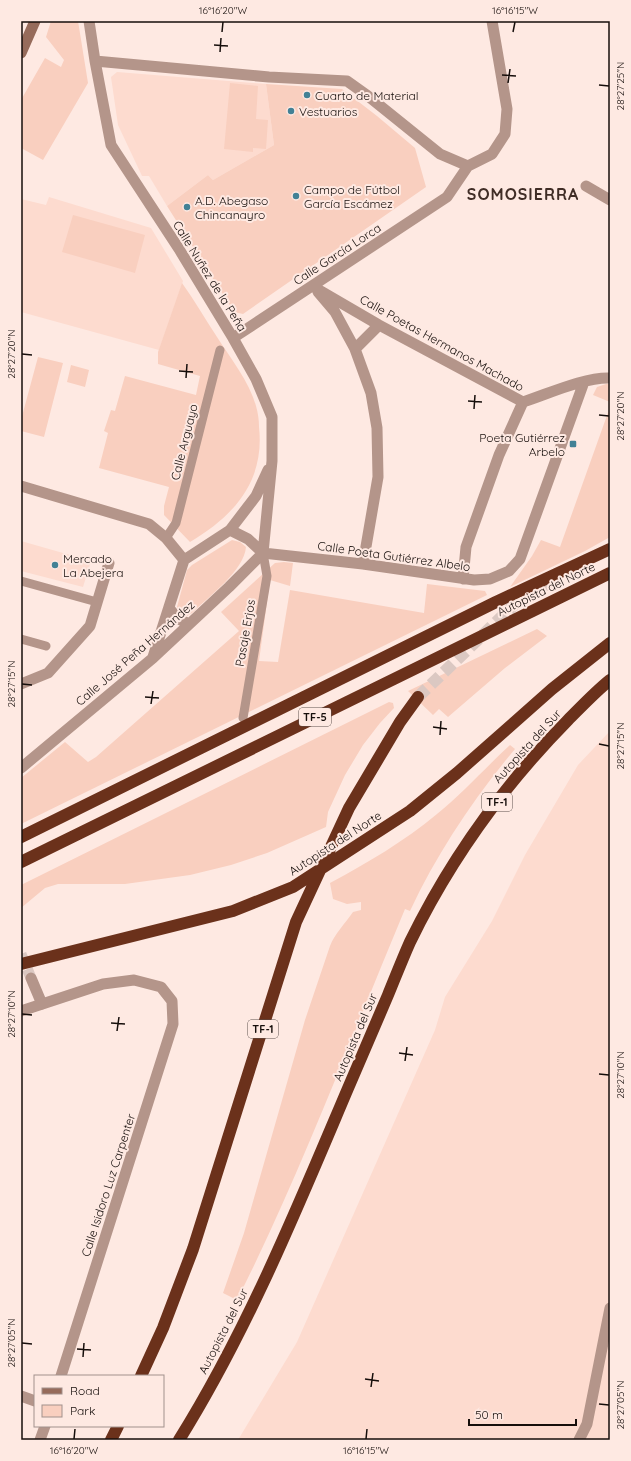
<svg xmlns="http://www.w3.org/2000/svg" width="631" height="1461" viewBox="0 0 631 1461" font-family="Quicksand,sans-serif">
	<style>
		.built { fill: #fddbcf }
		.green { fill: #f9cfbf }
		.lines { fill: none; stroke-linecap: round; stroke-linejoin: round }
		.minor-tunnel { stroke: #dbc8c2; stroke-width: 11; stroke-dasharray: 11 5.5; stroke-linecap: butt }
		.motorway-tunnel { stroke: #dbc8c2; stroke-width: 12; stroke-dasharray: 12 6; stroke-linecap: butt }
		.pedestrian { stroke: #b4958a; stroke-width: 9 }
		.minor { stroke: #b4958a; stroke-width: 11 }
		.tertiary { stroke: #b4958a; stroke-width: 11 }
		.secondary { stroke: #966b5b; stroke-width: 11 }
		.motorway { stroke: #6b311b; stroke-width: 12 }
		.ticks { fill: none; stroke: #160e0b; stroke-width: 1.5 }
		.poi-dot { fill: #428195; stroke: #fee9e2; stroke-width: 1.5 }
		.labels { text-anchor: middle; dominant-baseline: central; stroke-width: 4; stroke-linejoin: round; paint-order: stroke }
		.shield { fill: #fee9e2; stroke: #5c504c; stroke-width: 1 }
		.shield-label { font-size: 11px; font-weight: bold; fill: #160e0b }
		.poi-label { font-size: 12px; fill: #160e0b; stroke: #fee9e2; text-anchor: start }
		.street-label { font-size: 12px; fill: #160e0b; stroke: #fee9e2 }
		.district-label { font-size: 16px; font-weight: bold; letter-spacing: 1px; fill: #402d26; stroke: #fee9e2 }
		.neatline { fill: none; stroke: #160e0b; stroke-width: 1.5 }
		.ticks-label { font-size: 10px; text-anchor: middle; fill: #160e0b }
	</style>
	<rect width="100%" height="100%" fill="#fee9e2"/>
	<path class="built" d="M117,72l149,12 8,61 -61,35 -5,-5 -41,31 -18,-30h-7l-24,-51 -7,-48z
		M49,197l102,31 32,53 -24,69 -138,-38v-113l25,6z
		M21,541l70,20 -8,26 -62,-16z
		M610,731v709h-372l59,-98 138,-312 10,-33 47,-76 33,-66 53,-90z"/>
	<path class="green" d="M51,21h27l10,62 -45,77 -22,-12v-48l24,-42 16,9 3,-7 -18,-23z
		M230,83l28,3 -2,33 12,1 -2,29 -13,-1v4l-29,-3z
		M266,84l76,5 35,27 38,32 11,39 -183,127 -9,-2 -67,-106 41,-31 5,5 61,-35z
		M73,215l72,20 -10,38 -73,-21z
		M182,283c13,18 23,36 35,54 14,22 32,44 39,69 2,7 3,14 3,21 6,54 -25,89 -69,115l-26,-27v-9l5,-19 -70,-19 9,-35 -4,-2 7,-21 4,1 10,-35 71,19 4,-19 -42,-12v-12z
		M38,357l25,6 -19,74 -23,-6v-11z
		M71,365l18,5 -4,17 -18,-5z
		M606,384h4v18l-17,-7 4,-8z
		M610,407v130l-25,14 -75,36 22,-31 9,-16 19,7z
		M232,540l8,2 6,5c-2,24 -37,49 -54,66l-5,3 -7,-2 -3,-7 10,-37 5,-5z
		M284,562l9,1 -3,23 -20,-6 -11,81 19,1 12,-72 134,23 3,-29 58,7 2,4 -466,229v-46l44,-36 23,20 8,-5 143,-126 -18,-19 54,-49z
		M537,629l10,7 -42,32 -57,49 -9,-8 -6,6 -25,-24z
		M389,702l4,1 1,5 -14,15 -17,22 -18,30 -17,37 -2,15 -59,26 -36,12 -41,10 -65,9h-67l-13,4 -24,20v-23z
		M510,745l5,4c-41,49 -78,104 -105,162l-5,-2c-55,131 -104,264 -168,391l-14,-7 21,-60 61,-213 25,-74c5,-13 15,-22 23,-34l8,-2v-8l-14,2 -14,-5 -3,-16c39,-21 73,-41 107,-69 26,-21 49,-47 73,-69z"/>
	<g class="lines">
		<path class="minor-tunnel" d="M21,954l10,24"/>
		<path class="motorway-tunnel" d="M418,697l97,-93 40,-25"/>
		<path class="pedestrian" d="M166,538l10,-15 44,-173
			M21,581l76,21
			M21,639l25,7
			M243,718l24,-142 -4,-23"/>
		<path class="minor" d="M89,21l6,40 16,84 68,104 54,89 23,41 16,38v44l-9,92
			M95,61l174,16 78,4 21,15 72,58 28,12
			M586,186l24,14
			M312,286l67,39 144,77c25,-8 61,-25 87,-24
			M318,292l17,20 20,37 16,44 6,35 1,49 -15,87
			M233,338l214,-141 21,-31 24,-12 13,-20 2,-25 -15,-88
			M355,349l24,-24
			M21,486l128,38 17,14 18,22
			M230,530l18,9 15,14
			M263,553l100,11 111,16 16,-1 19,-8 11,-12 64,-177
			M463,579l3,-32 33,-92 24,-53
			M169,608l8,10 12,6
			M153,657l31,-97 46,-30 26,-34 12,-26
			M21,684l27,-11 42,-47 19,-63
			M21,768l132,-110 76,-71 34,-34
			M31,978l11,26
			M21,1396l14,5"/>
		<path class="tertiary" d="M21,1011l82,-27 31,-4 27,7 11,14 1,23 -112,352
			M40,1440l5,-14
			M579,1440l8,-16 23,-116"/>
		<path class="secondary" d="M21,53l14,-32"/>
		<path class="motorway" d="M21,837l475,-235 114,-53
			M21,862l589,-289
			M21,964l212,-53 60,-24 117,-76 47,-38 95,-84 58,-46
			M141,1376l22,-48 30,-79 103,-327 53,-114 51,-86 18,-25
			M111,1440l7,-14
			M179,1440c68,-109 117,-229 167,-347 14,-32 28,-65 42,-98 7,-17 14,-35 22,-53 40,-82 94,-157 158,-222 14,-14 27,-28 42,-40"/>
	</g>
	<path class="ticks" d="M222,32l1,-10M513,32l2,-10M214,45l14,1M220,52l1,-14M502,75l14,1M508,83l2,-14M599,85l10,1M22,354l10,1M179,371l14,1M186,378l1,-14M468,401l14,1M474,409l1,-14M599,415l10,1M22,684l10,1M145,697l14,1M151,704l2,-13M433,727l14,2M440,735l1,-14M599,744l10,2M22,1014l10,1M111,1023l14,1M117,1031l2,-14M399,1053l14,2M405,1061l2,-14M599,1074l10,1M22,1343l10,1M77,1349l14,1M83,1357l1,-14M365,1379l14,2M371,1387l2,-14M599,1404l10,1M74,1439l1,-10M366,1439l1,-10"/>
	<g class="poi-dot">
		<circle cx="307" cy="95" r="4"/>
		<circle cx="291" cy="111" r="4"/>
		<circle cx="296" cy="196" r="4"/>
		<circle cx="187" cy="207" r="4"/>
		<rect x="569" y="440" width="8" height="8" rx="2"/>
		<circle cx="55" cy="565" r="4"/>
	</g>
	<g class="labels">
		<g class="shield">
			<rect x="299" y="708" width="32" height="18" rx="3"/>
			<rect x="482" y="793" width="30" height="18" rx="3"/>
			<rect x="248" y="1020" width="30" height="18" rx="3"/>
		</g>
		<g class="shield-label">
			<text x="315" y="717">TF-5</text>
			<text x="497" y="802">TF-1</text>
			<text x="263" y="1029">TF-1</text>
		</g>
		<g class="poi-label">
			<text x="315" y="95">Cuarto de Material</text>
			<text x="299" y="111">Vestuarios</text>
			<text x="304" y="189">Campo de Fútbol<tspan x="304" dy="14">García Escámez</tspan></text>
			<text x="195" y="200">A.D. Abegaso<tspan x="195" dy="14">Chincanayro</tspan></text>
			<text x="565" y="437" text-anchor="end">Poeta Gutiérrez<tspan x="565" dy="14">Arbelo</tspan></text>
			<text x="63" y="558">Mercado<tspan x="63" dy="14">La Abejera</tspan></text>
		</g>
		<g class="street-label">
			<text transform="translate(337 254) rotate(-33)">Calle García Lorca</text>
			<text transform="translate(210 276) rotate(58)">Calle Nuñez de la Peña</text>
			<text transform="translate(442 343) rotate(29)">Calle Poetas Hermanos Machado</text>
			<text transform="translate(184 442) rotate(-76)">Calle Arguayo</text>
			<text transform="translate(394 556) rotate(8)">Calle Poeta Gutiérrez Albelo</text>
			<text transform="translate(546 589) rotate(-26)">Autopista del Norte</text>
			<text transform="translate(245 633) rotate(-80)">Pasaje Erjos</text>
			<text transform="translate(135 653) rotate(-41)">Calle José Peña Hernández</text>
			<text transform="translate(527 746) rotate(-48)">Autopista del Sur</text>
			<text transform="translate(335 843) rotate(-33)">Autopista del Norte</text>
			<text transform="translate(355 1037) rotate(-67)">Autopista del Sur</text>
			<text transform="translate(108 1185) rotate(-72)">Calle Isidoro Luz Carpenter</text>
			<text transform="translate(223 1331) rotate(-63)">Autopista del Sur</text>
		</g>
		<g class="district-label">
			<text x="523" y="194">SOMOSIERRA</text>
		</g>
	</g>
	<rect width="631" height="1461" fill="none" stroke="#fee9e2" stroke-width="44"/>
	<rect x="34" y="1375" width="130" height="52" fill="#fee9e2" stroke="#a1918c"/>
	<rect x="42" y="1388" width="20" height="6" fill="#966b5b" stroke="#a1918c"/>
	<text x="70" y="1395" font-size="12" fill="#160e0b">Road</text>
	<rect x="42" y="1405" width="20" height="12" fill="#f9cfbf" stroke="#a1918c"/>
	<text x="70" y="1415" font-size="12" fill="#160e0b">Park</text>
	<path d="M469 1419v6h107v-6" fill="none" stroke="#160e0b" stroke-width="2"/>
	<text x="475" y="1419" font-size="12" fill="#160e0b" stroke="#fee9e2" stroke-width="3" paint-order="stroke">50 m</text>
	<rect x="22" y="22" width="587" height="1417" class="neatline"/>
	<g class="ticks-label">
		<text x="223" y="14">16°16'20"W</text>
		<text x="515" y="14">16°16'15"W</text>
		<text transform="translate(620 86) rotate(-90)" y="4">28°27'25"N</text>
		<text transform="translate(11 354) rotate(-90)" y="4">28°27'20"N</text>
		<text transform="translate(620 416) rotate(-90)" y="4">28°27'20"N</text>
		<text transform="translate(11 684) rotate(-90)" y="4">28°27'15"N</text>
		<text transform="translate(620 746) rotate(-90)" y="4">28°27'15"N</text>
		<text transform="translate(11 1014) rotate(-90)" y="4">28°27'10"N</text>
		<text transform="translate(620 1075) rotate(-90)" y="4">28°27'10"N</text>
		<text transform="translate(11 1343) rotate(-90)" y="4">28°27'05"N</text>
		<text transform="translate(620 1405) rotate(-90)" y="4">28°27'05"N</text>
		<text x="74" y="1454">16°16'20"W</text>
		<text x="366" y="1454">16°16'15"W</text>
	</g>
</svg>
